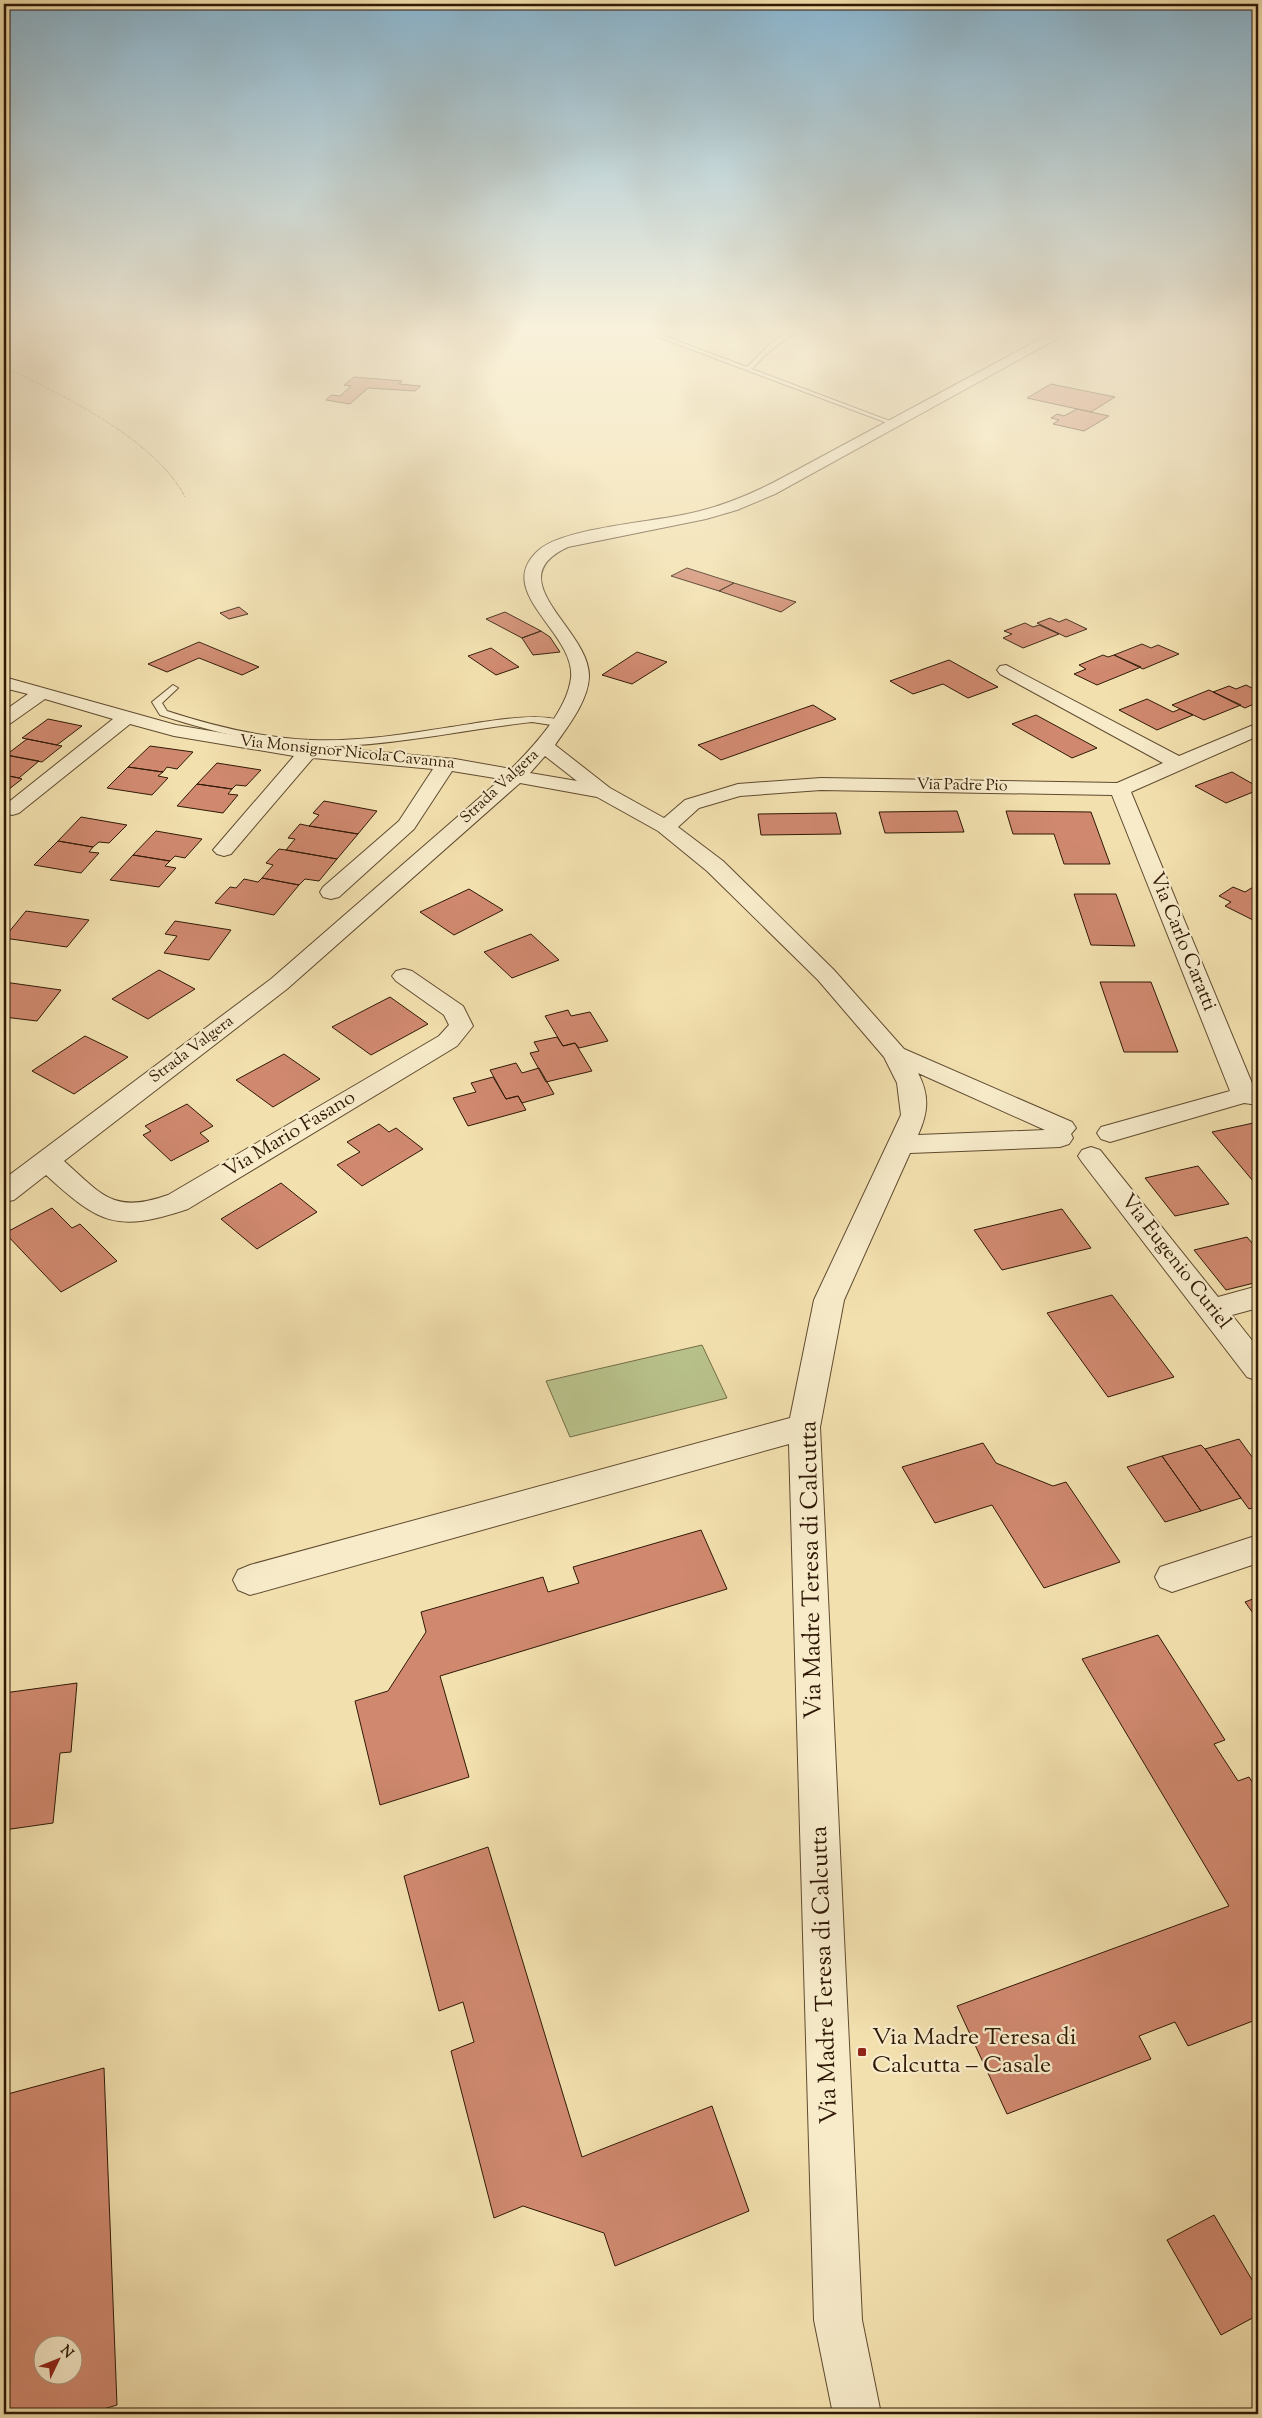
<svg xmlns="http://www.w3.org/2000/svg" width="1262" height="2418" viewBox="0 0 1262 2418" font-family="'Sorts Mill Goudy',serif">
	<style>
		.green { fill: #b9c28b; stroke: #746e48 }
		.building { fill: #d0896f; stroke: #301906; fill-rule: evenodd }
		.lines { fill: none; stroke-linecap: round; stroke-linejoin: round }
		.lane-casing { stroke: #604b30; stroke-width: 2 }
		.street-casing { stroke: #604b30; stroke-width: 2 }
		.path { stroke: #301906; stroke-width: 1; stroke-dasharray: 0.5 1; stroke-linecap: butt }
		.lane { fill: #f7ebca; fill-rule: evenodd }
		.street { fill: #f7ebca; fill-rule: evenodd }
		.poi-dot { fill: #8f2418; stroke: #f7ebca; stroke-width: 2 }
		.labels { text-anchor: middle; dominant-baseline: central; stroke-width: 4.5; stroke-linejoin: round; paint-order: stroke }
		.far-street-label { font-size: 16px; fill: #301906; stroke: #f7ebca }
		.street-label { font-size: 20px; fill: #301906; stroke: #f7ebca }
		.near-street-label { font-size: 24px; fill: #301906; stroke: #f7ebca }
		.near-poi-label { font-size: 24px; fill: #301906; stroke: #f7ebca; text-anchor: start }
	</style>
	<rect width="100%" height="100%" fill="#f2e0ae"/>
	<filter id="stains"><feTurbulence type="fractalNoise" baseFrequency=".004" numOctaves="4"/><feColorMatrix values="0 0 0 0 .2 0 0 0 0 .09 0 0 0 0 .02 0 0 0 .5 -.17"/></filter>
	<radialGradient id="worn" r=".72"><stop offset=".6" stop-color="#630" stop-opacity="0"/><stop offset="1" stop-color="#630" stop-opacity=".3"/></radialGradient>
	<path class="green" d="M702,1345l25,53 -157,39 -24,-56z"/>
	<path class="building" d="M354,377l48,4 -3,3 22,2 -6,5 -47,-3 -18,16 -24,-4 5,-5 9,1 11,-10 -7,-1z
		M1051,384l64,13 -24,15 -64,-14z
		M1077,409l14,3 18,4 -25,15 -31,-7 6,-4 -8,-2 6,-4 7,2z
		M687,568l47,15 -15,8 -48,-15z
		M734,583l62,19 -15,10 -62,-21z
		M239,607l9,7 -19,5 -9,-6z
		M505,612l36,19 -19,7 -36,-19z
		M1050,618l9,4 7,-3 21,10 -21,8 -29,-14z
		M1025,623l8,4 6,-2 20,9 -36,14 -20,-10 9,-4 -8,-3z
		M541,631l9,6 10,15 -27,3 -11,-17z
		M199,642l60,25 -17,8 -43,-17 -32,14 -19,-8z
		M1142,644l9,4 7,-3 21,9 -36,15 -29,-14z
		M491,648l28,19 -23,8 -28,-19z
		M637,652l30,10 -35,22 -30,-9z
		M1103,655l5,2 6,-2 27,12 -44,18 -23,-11 12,-5 -7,-4z
		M949,660l49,27 -30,11 -25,-14 -30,10 -23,-13z
		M1246,685l12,6v11l-13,6 -32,-16 16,-6 7,3z
		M1209,690l32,15 -37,15 -32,-15z
		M1147,699l26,13 7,-3 13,6 -36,15 -38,-20z
		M813,705l23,14 -115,41 -23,-15z
		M1036,715l61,33 -25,10 -60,-34z
		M48,719l34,7 -25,19 -35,-7z
		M27,739l35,7 -20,16 -36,-7z
		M150,746l43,6 -16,17 -10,-2 -4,5 -35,-5z
		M4,755h2l33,6 -20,17 -15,-3z
		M217,763l44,7 -15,16 -10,-1 -4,4 -35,-5z
		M128,767l35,5 -5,4 10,2 -16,17 -45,-7z
		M1232,772l26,15v3l-32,13 -31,-17z
		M4,775l15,3 3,1 -18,14z
		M197,784l35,5 -4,5 10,1 -15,18 -46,-7z
		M324,801l53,10 -19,23 -49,-8 10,-11 -6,-2z
		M957,811l7,21 -79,1 -6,-21z
		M1006,811l85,1 19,52h-46l-10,-30h-41z
		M836,813l5,21 -80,1 -3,-21z
		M81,817l46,8 -18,18 -10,-1 -6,5 -35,-6z
		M300,824l9,2 49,8 -21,25 -51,-9 9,-11 -7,-1z
		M156,831l46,8 -17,19 -10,-2 -5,5 -37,-6z
		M58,841l35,6 -4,5 10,1 -18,20 -47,-8z
		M279,849l7,1 51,9 -18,22 -14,-2 -6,6 -37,-7 11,-13 -7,-2z
		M133,855l37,6 -5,5 11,2 -17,19 -49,-7z
		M262,878l37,7 -25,30 -59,-12 15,-16 6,1 8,-9 14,3z
		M1258,884l-1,38 -32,-16 6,-4 -12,-6 14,-9 12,5z
		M469,889l34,21 -49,25 -34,-23z
		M1074,894h42l19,52 -44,-1z
		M26,911l63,9 -22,27 -63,-9z
		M175,921l56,9 -22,30 -45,-7 13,-17 -12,-2z
		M531,934l28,26 -47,18 -28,-26z
		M159,970l36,19 -47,30 -36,-20z
		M4,982l57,8 -24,31 -33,-4z
		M1100,982h51l27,70h-54z
		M390,997l38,27 -57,31 -39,-28z
		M568,1010l3,6 19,-4 18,29 -29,7 -4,-5 -12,3 -18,-30z
		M85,1036l43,21 -54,37 -42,-23z
		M557,1037l6,9 12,-3 17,28 -46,11 -16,-29 9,-2 -5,-9z
		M284,1054l36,25 -47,28 -37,-27z
		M516,1063l6,10 17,-5 15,26 -32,9 -4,-7 -12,3 -16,-29z
		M493,1077l13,22 12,-3 8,14 -58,16 -15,-28 23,-6 -5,-9z
		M187,1104l26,22 -13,7 9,8 -38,20 -28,-26 8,-4 -6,-5z
		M1258,1122v65l-46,-55z
		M379,1124l10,8 7,-4 27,21 -61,37 -25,-21 23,-13 -13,-10z
		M1198,1166l31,38 -54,12 -30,-38z
		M281,1183l36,29 -60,37 -36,-30z
		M52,1208l20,20 8,-4 37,37 -56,31 -56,-59z
		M1062,1209l29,39 -89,22 -28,-40z
		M1247,1237l11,13v32l-32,8 -32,-40z
		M1112,1295l62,82 -66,20 -61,-84z
		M1239,1439l19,26v41l-9,3 -44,-60z
		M983,1443l13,20 57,23 13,-4 54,80 -76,26 -52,-83 -57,18 -33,-56z
		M1201,1445l4,4 36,49 -40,13 -39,-55z
		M1162,1456l39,55 -36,11 -38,-55z
		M701,1530l26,59 -287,87 29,101 -89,28 -25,-104 33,-10 38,-59 -5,-20 122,-35 5,15 31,-9 -6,-16z
		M1258,1597v23l-13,-18z
		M1158,1635l67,105 -11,4 24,37 11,-4 9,14v228l-70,27 -13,-24 -36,14 12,23 -144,55 -50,-108 272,-100 -147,-247z
		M77,1683l-6,69 -11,1 -7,70 -49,7v-137z
		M488,1847l94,310 130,-51 37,105 -134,55 -11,-33 -81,-27 -29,12 -43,-167 23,-9 -11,-40 -24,9 -35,-135z
		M104,2068l13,337 -30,9h-83v-319zM42,2346h30v30h-30z
		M1214,2215l44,75v25l-37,20 -54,-95z"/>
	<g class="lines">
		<defs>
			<path id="lane" d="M642,331h9l96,36c12,-12 32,-36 50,-36l-31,23 -14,15 143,54 -5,1z
				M173,685l5,3 -16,15 5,8c46,15 95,27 144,29 47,2 94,-6 140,-13 23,-3 95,-18 112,-4l-5,3 -26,-4c-73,8 -146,26 -220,24 -51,-2 -103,-15 -152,-31l-8,-13z"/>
			<path id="street" d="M1055,331h16l-296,163 -38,16 -31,9 -138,28c-72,33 23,83 21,130 -1,24 -21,49 -34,68l55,43 54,30 21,-18 53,-16 83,-6 296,5 46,-20 -163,-89 -3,-4 3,-4 6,-1 173,91 79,-33v13l-127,56 123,296 4,1v16l-14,-2 -134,39 -9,-3 -4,-6 4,-6 129,-36 -118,-296 -291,-5 -81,6 -41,12 -21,19 45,34 111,109 70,79 168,73 4,6 -5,6 2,4 -4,6 -9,3 -150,6 -66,147 -24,127 42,893 19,94h-48l-19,-94 -25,-876 -539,151 -12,-5 -5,-10 5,-10 12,-5 540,-147 24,-118 87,-185 -4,-32 -13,-26 -66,-77 -111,-109 -49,-40 -61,-34 -77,-14 -233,206 -223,172c39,35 50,53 104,34l271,-159 10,-11 -5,-10 -48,-34 -4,-5 4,-5 8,-2 8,2 51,35 10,20 -16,20 -269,163c-72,24 -88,15 -142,-34l-32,25 -10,2v-23l267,-200 230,-200 -49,-8 -38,58 -75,68 -8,2 -8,-2 -3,-5 3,-5 76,-66 34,-52 -120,-11 -82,96 -7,2 -7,-2 -4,-4 81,-94 -120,-20 -44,-12 -111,89 -7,2 -7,-2v-8l108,-86 -68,-20 -34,24 -7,2v-14l24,-17 -24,-6v-11l172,48 99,17 180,17 56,10c22,-22 56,-58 60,-91 5,-46 -81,-87 -31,-129 26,-21 111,-27 147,-35 34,-7 65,-20 95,-36zM545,756l32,25 -47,-8zM918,1073l127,57 -127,5c10,-22 12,-39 0,-62z
				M1091,1147l9,3 118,147 40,-11v22l-26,7 26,33v33l-11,-4 -165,-215 -4,-6 4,-6z
				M1258,1535v28l-86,29 -12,-5 -5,-10 5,-10z"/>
		</defs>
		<use href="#lane" class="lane-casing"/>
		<use href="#street" class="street-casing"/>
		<path class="path" d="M4,367c57,27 151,72 181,130"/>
		<use href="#lane" class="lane"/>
		<use href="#street" class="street"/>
	</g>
	<linearGradient id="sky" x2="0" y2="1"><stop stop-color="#8ab7d2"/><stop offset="0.49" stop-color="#f9f1db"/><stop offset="1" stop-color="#f9f1db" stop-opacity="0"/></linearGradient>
	<rect width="1262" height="670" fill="url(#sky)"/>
	<rect class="poi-dot" x="857" y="2047" width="10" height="10" rx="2.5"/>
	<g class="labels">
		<g class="far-street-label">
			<text transform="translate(347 753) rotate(6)">Via Monsignor Nicola Cavanna</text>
			<text transform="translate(962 786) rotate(1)">Via Padre Pio</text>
			<text transform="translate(500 787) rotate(-43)">Strada Valgera</text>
			<text transform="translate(192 1050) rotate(-37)">Strada Valgera</text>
		</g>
		<g class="street-label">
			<text transform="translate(1182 942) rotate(68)">Via Carlo Caratti</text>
			<text transform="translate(290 1135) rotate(-31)">Via Mario Fasano</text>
			<text transform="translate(1175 1262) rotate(52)">Via Eugenio Curiel</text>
		</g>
		<g class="near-street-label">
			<text transform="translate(812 1570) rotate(-91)">Via Madre Teresa di Calcutta</text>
			<text transform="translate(825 1975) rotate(-92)">Via Madre Teresa di Calcutta</text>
		</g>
		<g class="near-poi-label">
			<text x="872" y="2038">Via Madre Teresa di<tspan x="872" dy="28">Calcutta – Casale</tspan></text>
		</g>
	</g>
	<rect width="1262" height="2418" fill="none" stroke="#f2e0ae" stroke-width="20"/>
	<rect x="5" y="5" width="1252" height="2408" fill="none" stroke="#301906" stroke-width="2.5"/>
	<rect x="10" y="10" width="1242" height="2398" fill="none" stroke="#301906"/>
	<g transform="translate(58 2360) rotate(47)"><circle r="24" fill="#f7ebca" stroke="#a7977c"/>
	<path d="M0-4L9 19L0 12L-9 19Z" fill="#8f2418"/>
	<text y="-8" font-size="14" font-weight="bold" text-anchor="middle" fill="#301906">N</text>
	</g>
	<rect width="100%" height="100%" filter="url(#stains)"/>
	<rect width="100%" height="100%" fill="url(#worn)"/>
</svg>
